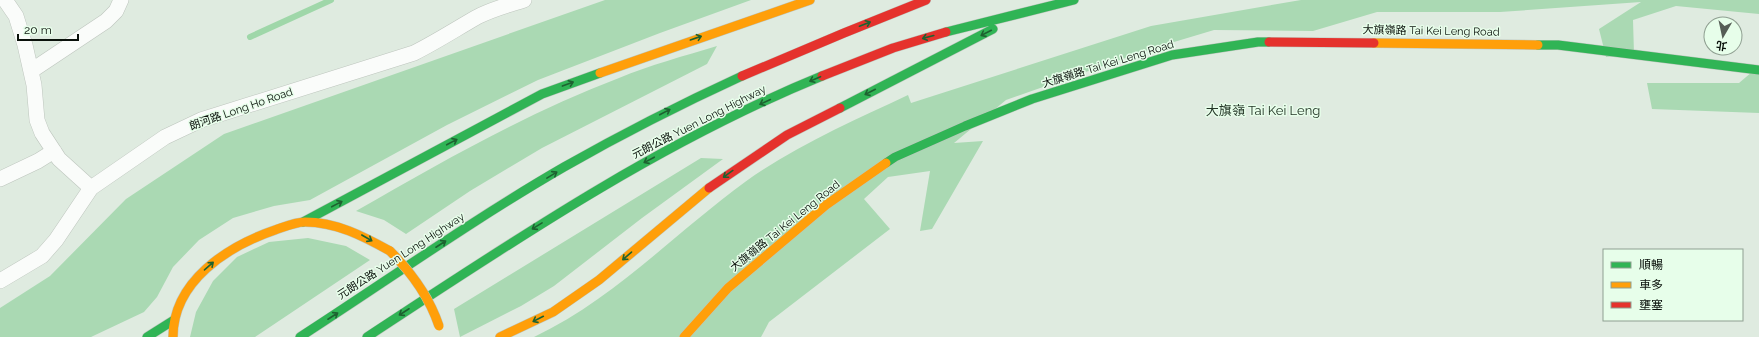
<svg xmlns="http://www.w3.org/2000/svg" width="1759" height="337" viewBox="0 0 1759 337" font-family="Raleway,'Noto Sans TC',sans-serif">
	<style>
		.forest { fill: #aad9b3 }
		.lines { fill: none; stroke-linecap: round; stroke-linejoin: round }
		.stream { stroke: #9fd7a9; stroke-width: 6 }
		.street-casing { stroke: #bdc5bd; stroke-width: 16 }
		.fast-casing { stroke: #bdc5bd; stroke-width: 10 }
		.slow-casing { stroke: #bdc5bd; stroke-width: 10 }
		.jam-casing { stroke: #bdc5bd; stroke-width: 10 }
		.street { stroke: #fafcfa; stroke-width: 15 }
		.fast { stroke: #30b455; stroke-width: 9 }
		.slow { stroke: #ff9f0a; stroke-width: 9 }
		.jam { stroke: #e5322d; stroke-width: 9 }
		.slow-bridge-casing { stroke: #bdc5bd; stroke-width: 10; stroke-linecap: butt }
		.slow-bridge { stroke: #ff9f0a; stroke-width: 9 }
		.oneway { stroke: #1d6230 }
		.labels { text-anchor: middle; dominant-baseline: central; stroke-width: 3; stroke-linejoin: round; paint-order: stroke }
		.street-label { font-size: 11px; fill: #0a110b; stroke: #e7feea }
		.quarter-label { font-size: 13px; fill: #243627; stroke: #e7feea }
	</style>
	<rect width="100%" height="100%" fill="#dfebe0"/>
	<path class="forest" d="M605,0h146l-91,33 -122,47 -91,45 -137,75 -36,6 -41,12 -34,22 -26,27 -16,30 -13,15 -53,25h-91v-29l50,-32 76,-77 98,-65z
		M1301,0h458v14l-83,-8 -43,14 1,34 -28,3 -7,-28 42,-27 -141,10h-123l-64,19 -99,-1 -60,18 -148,52 -52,43 29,-2 -51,88 -12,2 10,-60 -42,6 -24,22 26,30 -121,93 -8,15h-227c80,-38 141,-104 211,-155 50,-36 108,-61 163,-87l3,8 240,-77z
		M717,46l-10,18 -165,84 -72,43 -64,43 -22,-14 -28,-9c85,-49 171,-98 263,-133 31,-13 65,-22 98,-32z
		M1759,66v47l-107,-4 -5,-26h92z
		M701,158l22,1 -81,59 -88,68 -33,20 -61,31 -6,-28z
		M308,238l38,8 24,14 -115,77h-65l6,-25 17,-31 24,-24 32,-15z"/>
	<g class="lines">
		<path class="stream" d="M250,37l81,-37"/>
		<defs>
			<path id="street" d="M5,0l11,16 9,29 9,40 3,35 5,13 17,26 32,29
				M31,71l75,-50 10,-10 5,-11
				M0,179l38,-18 16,-10
				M0,281l42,-25 14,-16 35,-52 74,-51 36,-17 213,-67c22,-11 42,-24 63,-36 15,-8 31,-12 47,-17"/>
			<path id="fast" d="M946,32l128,-32
				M1538,45h20l201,25
				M840,108l153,-79
				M886,163l9,-6 70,-31 67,-27 140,-44 86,-13h11
				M303,222l239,-128 58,-21
				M147,337l27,-17
				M300,337c88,-57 174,-118 264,-170 58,-33 117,-63 178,-91
				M367,337c146,-96 293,-195 455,-261"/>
			<path id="slow" d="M1374,43l164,2
				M600,73l210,-73
				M173,337c0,-56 55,-91 102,-107 9,-3 20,-8 30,-8 31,0 58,14 85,29
				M500,337l53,-25 46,-32 110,-92
				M684,337l44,-49 98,-83 60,-42"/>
			<path id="jam" d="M1269,42l105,1
				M742,76l102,-43 82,-33
				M822,76l71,-28 53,-16
				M709,188l78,-53 53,-27"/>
		</defs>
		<use href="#street" class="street-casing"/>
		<use href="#fast" class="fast-casing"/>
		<use href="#slow" class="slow-casing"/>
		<use href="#jam" class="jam-casing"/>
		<use href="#street" class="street"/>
		<use href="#fast" class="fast"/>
		<use href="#slow" class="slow"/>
		<use href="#jam" class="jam"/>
		<defs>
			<path id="slow-bridge" d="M390,251c22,22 39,45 49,75"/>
		</defs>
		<use href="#slow-bridge" class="slow-bridge-casing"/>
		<use href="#slow-bridge" class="slow-bridge"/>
	</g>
	<defs><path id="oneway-shaft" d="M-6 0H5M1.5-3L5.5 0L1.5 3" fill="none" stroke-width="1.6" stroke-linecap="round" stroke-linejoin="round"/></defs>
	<g class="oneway">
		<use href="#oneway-shaft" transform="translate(865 24) rotate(-21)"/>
		<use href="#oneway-shaft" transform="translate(986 33) rotate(153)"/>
		<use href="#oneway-shaft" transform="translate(928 37) rotate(165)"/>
		<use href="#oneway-shaft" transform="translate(696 38) rotate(-19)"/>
		<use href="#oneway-shaft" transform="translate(815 79) rotate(157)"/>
		<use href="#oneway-shaft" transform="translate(568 84) rotate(-20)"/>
		<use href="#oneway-shaft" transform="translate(870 92) rotate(153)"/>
		<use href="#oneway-shaft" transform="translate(765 102) rotate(155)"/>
		<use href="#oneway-shaft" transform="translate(665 112) rotate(-28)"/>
		<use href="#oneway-shaft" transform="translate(452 142) rotate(-28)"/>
		<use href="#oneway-shaft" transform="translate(649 160) rotate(152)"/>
		<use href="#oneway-shaft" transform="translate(728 174) rotate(144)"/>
		<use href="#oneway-shaft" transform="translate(552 175) rotate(-31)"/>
		<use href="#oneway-shaft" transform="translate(337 204) rotate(-28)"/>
		<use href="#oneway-shaft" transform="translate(537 226) rotate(148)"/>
		<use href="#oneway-shaft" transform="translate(367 238) rotate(30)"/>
		<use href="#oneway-shaft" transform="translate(441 244) rotate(-33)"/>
		<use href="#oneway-shaft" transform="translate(627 256) rotate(139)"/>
		<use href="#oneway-shaft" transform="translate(209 266) rotate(-41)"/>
		<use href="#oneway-shaft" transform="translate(404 312) rotate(147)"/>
		<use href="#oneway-shaft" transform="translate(333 316) rotate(-33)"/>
		<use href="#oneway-shaft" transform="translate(538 319) rotate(153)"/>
	</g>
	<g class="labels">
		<g class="street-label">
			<text transform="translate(1431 31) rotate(1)">大旗嶺路 Tai Kei Leng Road</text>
			<text transform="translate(1108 64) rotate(-17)">大旗嶺路 Tai Kei Leng Road</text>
			<text transform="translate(241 109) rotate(-19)">朗河路 Long Ho Road</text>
			<text transform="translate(699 122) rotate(-27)">元朗公路 Yuen Long Highway</text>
			<text transform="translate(785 226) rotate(-39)">大旗嶺路 Tai Kei Leng Road</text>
			<text transform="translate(401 256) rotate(-33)">元朗公路 Yuen Long Highway</text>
		</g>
		<g class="quarter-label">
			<text x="1263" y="110">大旗嶺 Tai Kei Leng</text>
		</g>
	</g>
	<rect x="1603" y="249" width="140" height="72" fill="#e7feea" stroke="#8f9f91"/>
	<rect x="1611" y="262" width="20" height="6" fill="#30b455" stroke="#8f9f91"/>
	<text x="1639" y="269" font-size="12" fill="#0a110b">順暢</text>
	<rect x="1611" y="282" width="20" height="6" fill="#ff9f0a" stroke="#8f9f91"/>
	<text x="1639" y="289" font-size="12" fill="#0a110b">車多</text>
	<rect x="1611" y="302" width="20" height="6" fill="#e5322d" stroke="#8f9f91"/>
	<text x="1639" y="309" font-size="12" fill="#0a110b">壅塞</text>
	<g transform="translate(1723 36) rotate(189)"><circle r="19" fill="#e7feea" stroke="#8f9f91"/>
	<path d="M0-3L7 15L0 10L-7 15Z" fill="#555d56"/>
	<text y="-6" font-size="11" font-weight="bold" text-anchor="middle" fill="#0a110b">北</text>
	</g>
	<path d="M18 34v6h60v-6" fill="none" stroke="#0a110b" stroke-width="2"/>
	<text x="24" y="34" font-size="12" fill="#0a110b" stroke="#e7feea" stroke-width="3" paint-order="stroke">20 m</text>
</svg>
